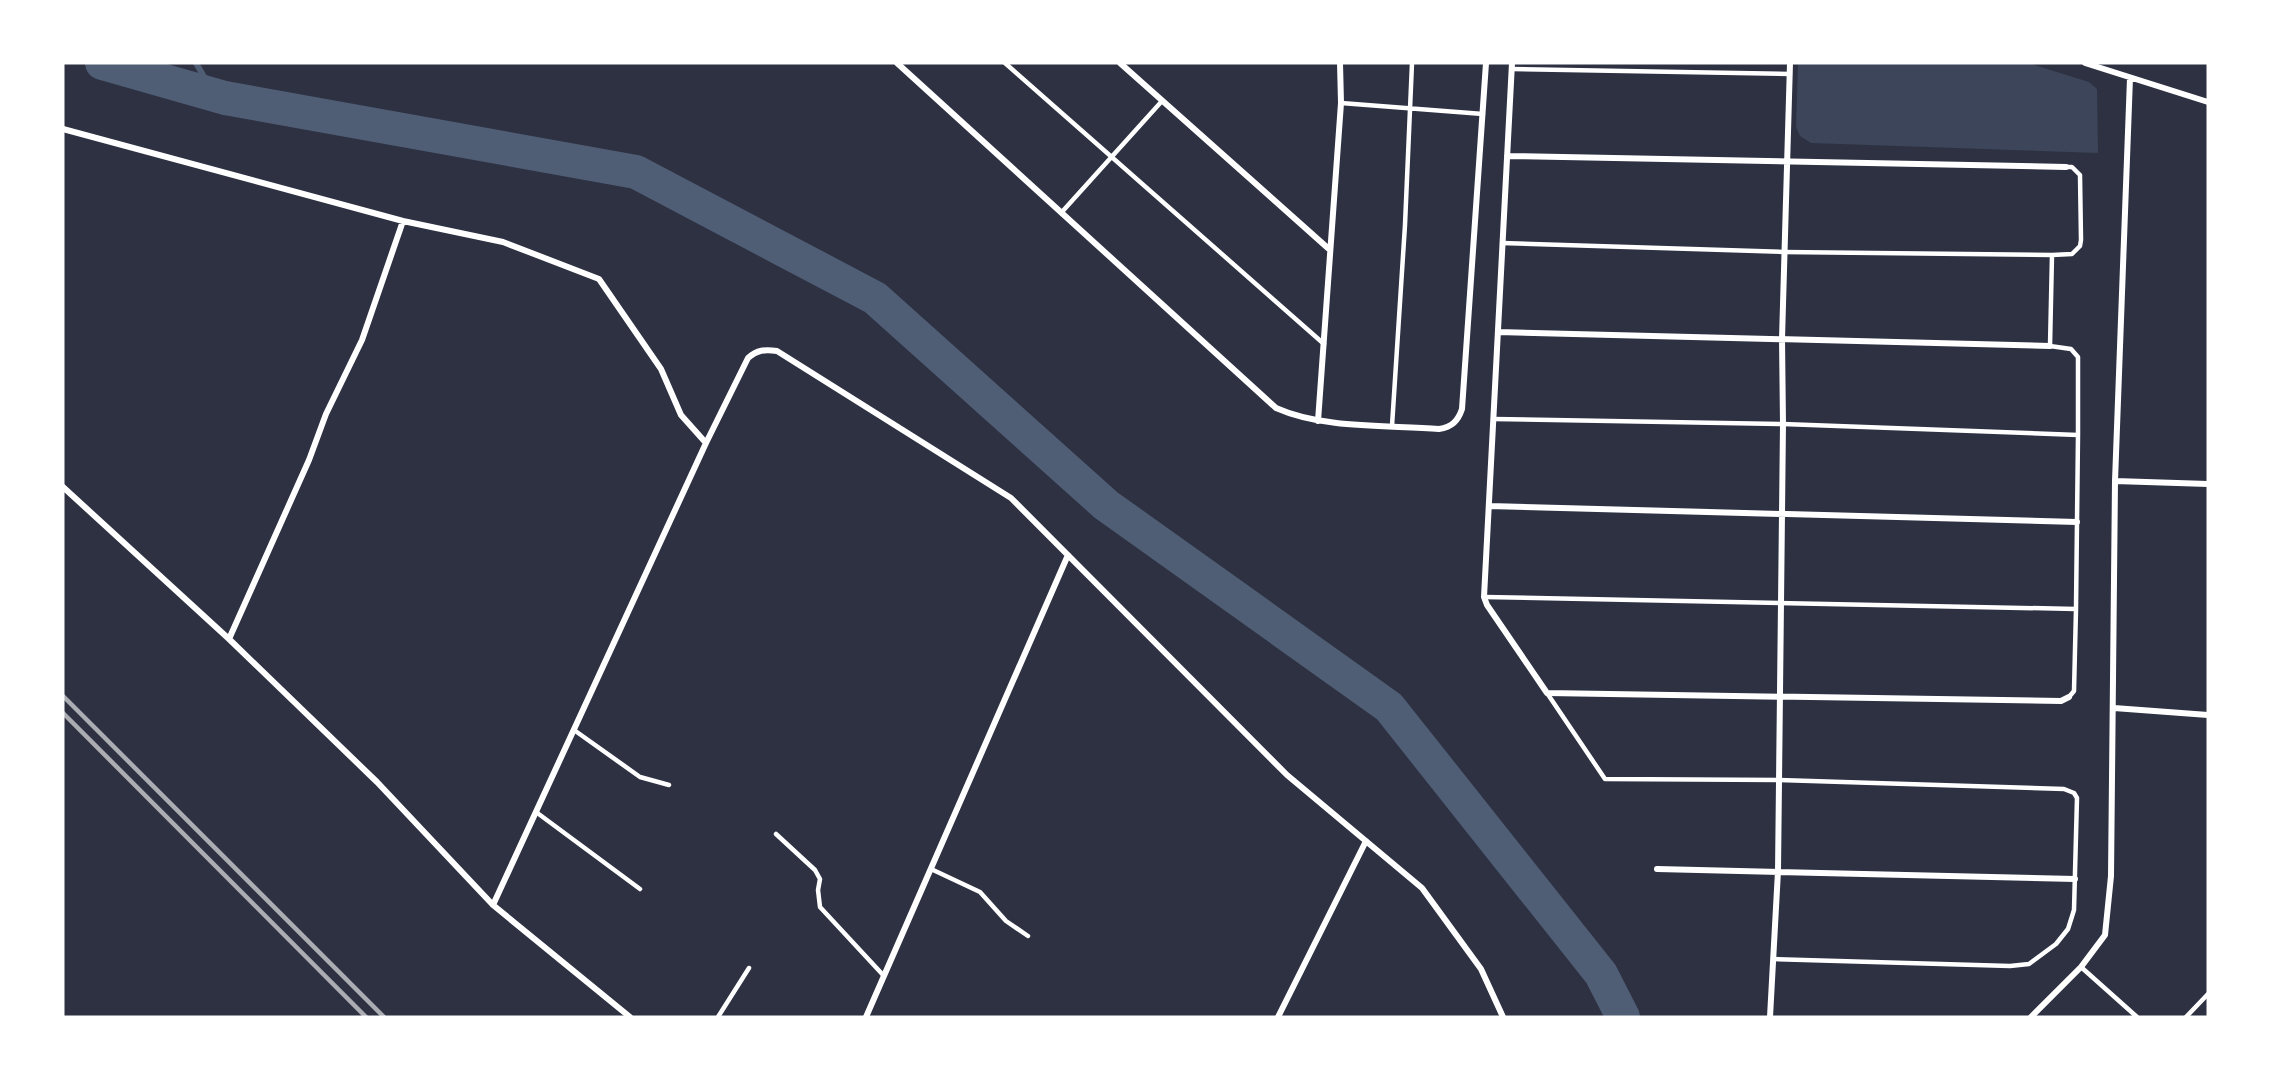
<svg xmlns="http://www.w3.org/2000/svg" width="2271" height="1080" viewBox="0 0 2271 1080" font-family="'Times New Roman',serif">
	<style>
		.green { fill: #3c4559 }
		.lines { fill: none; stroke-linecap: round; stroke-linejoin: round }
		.stream { stroke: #4f5d75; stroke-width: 6 }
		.river { stroke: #4f5d75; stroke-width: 34 }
		.service { stroke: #fff; stroke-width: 4.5 }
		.minor { stroke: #fff; stroke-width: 6 }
		.rail { stroke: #abadb3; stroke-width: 4.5 }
	</style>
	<rect width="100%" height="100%" fill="#2d3142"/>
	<path class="green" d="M1798,63h230l61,19 8,7 1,64 -287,-10 -11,-7 -4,-9z"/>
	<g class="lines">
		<path class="stream" d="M196,63l18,31"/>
		<path class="river" d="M102,63l123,35 411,74 239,126 231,207 283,202 212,267 22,43"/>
		<path class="service" d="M1005,63l319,281
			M1512,69l278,5
			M1341,103l142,11
			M1061,213l101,-112
			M1502,243l282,9 268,3 -2,91 21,3 7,8v78
			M2052,255l20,-1 8,-8 1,-6 -1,-65 -8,-8h-6
			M1493,419l290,5 295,11 -2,174
			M1392,426l13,-201 7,-162
			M1484,597l592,12 -2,82 -5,6
			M1547,693l58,86 174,1 285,9 10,4 3,5 -3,112 -6,19 -12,15 -27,20 -19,2 -237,-7
			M574,730l66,47 29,8
			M536,812l104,77
			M776,834l39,36 5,9 -2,11 2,17 64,69
			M931,869l49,23 26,29 22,15
			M2081,967l56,50
			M718,1017l31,-49
			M2186,1017l22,-23"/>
		<path class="minor" d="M897,63l379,345c47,21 111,17 163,21 13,-2 19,-8 23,-20l24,-346
			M1120,63l210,187
			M1512,63l-28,534 3,8 60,88 514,8 8,-4
			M2085,63l123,39
			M63,129l340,92 100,21 96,37 62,90 20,46 25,28
			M1507,156l559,11
			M1498,332l552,14
			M1318,421l23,-318 -1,-40
			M2115,481l93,3
			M63,487l166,152 148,143 116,123 137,112
			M1489,506l588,16
			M229,639l80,-179 17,-46 36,-74 41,-119
			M2114,708l94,7
			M1657,869l418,10
			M493,905l213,-462 42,-85c9,-8 17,-9 29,-7l234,147 276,277 135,113 59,81 22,48
			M866,1017l202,-462
			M1278,1017l88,-176
			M1770,1017l8,-146 5,-447 -1,-85 8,-276
			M2031,1017l50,-50 24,-32 6,-59 4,-395 15,-403"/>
		<path class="rail" d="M63,696l321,321
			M63,713l303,304"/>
	</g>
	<rect width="2271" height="1080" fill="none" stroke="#ffffff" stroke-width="129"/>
</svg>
